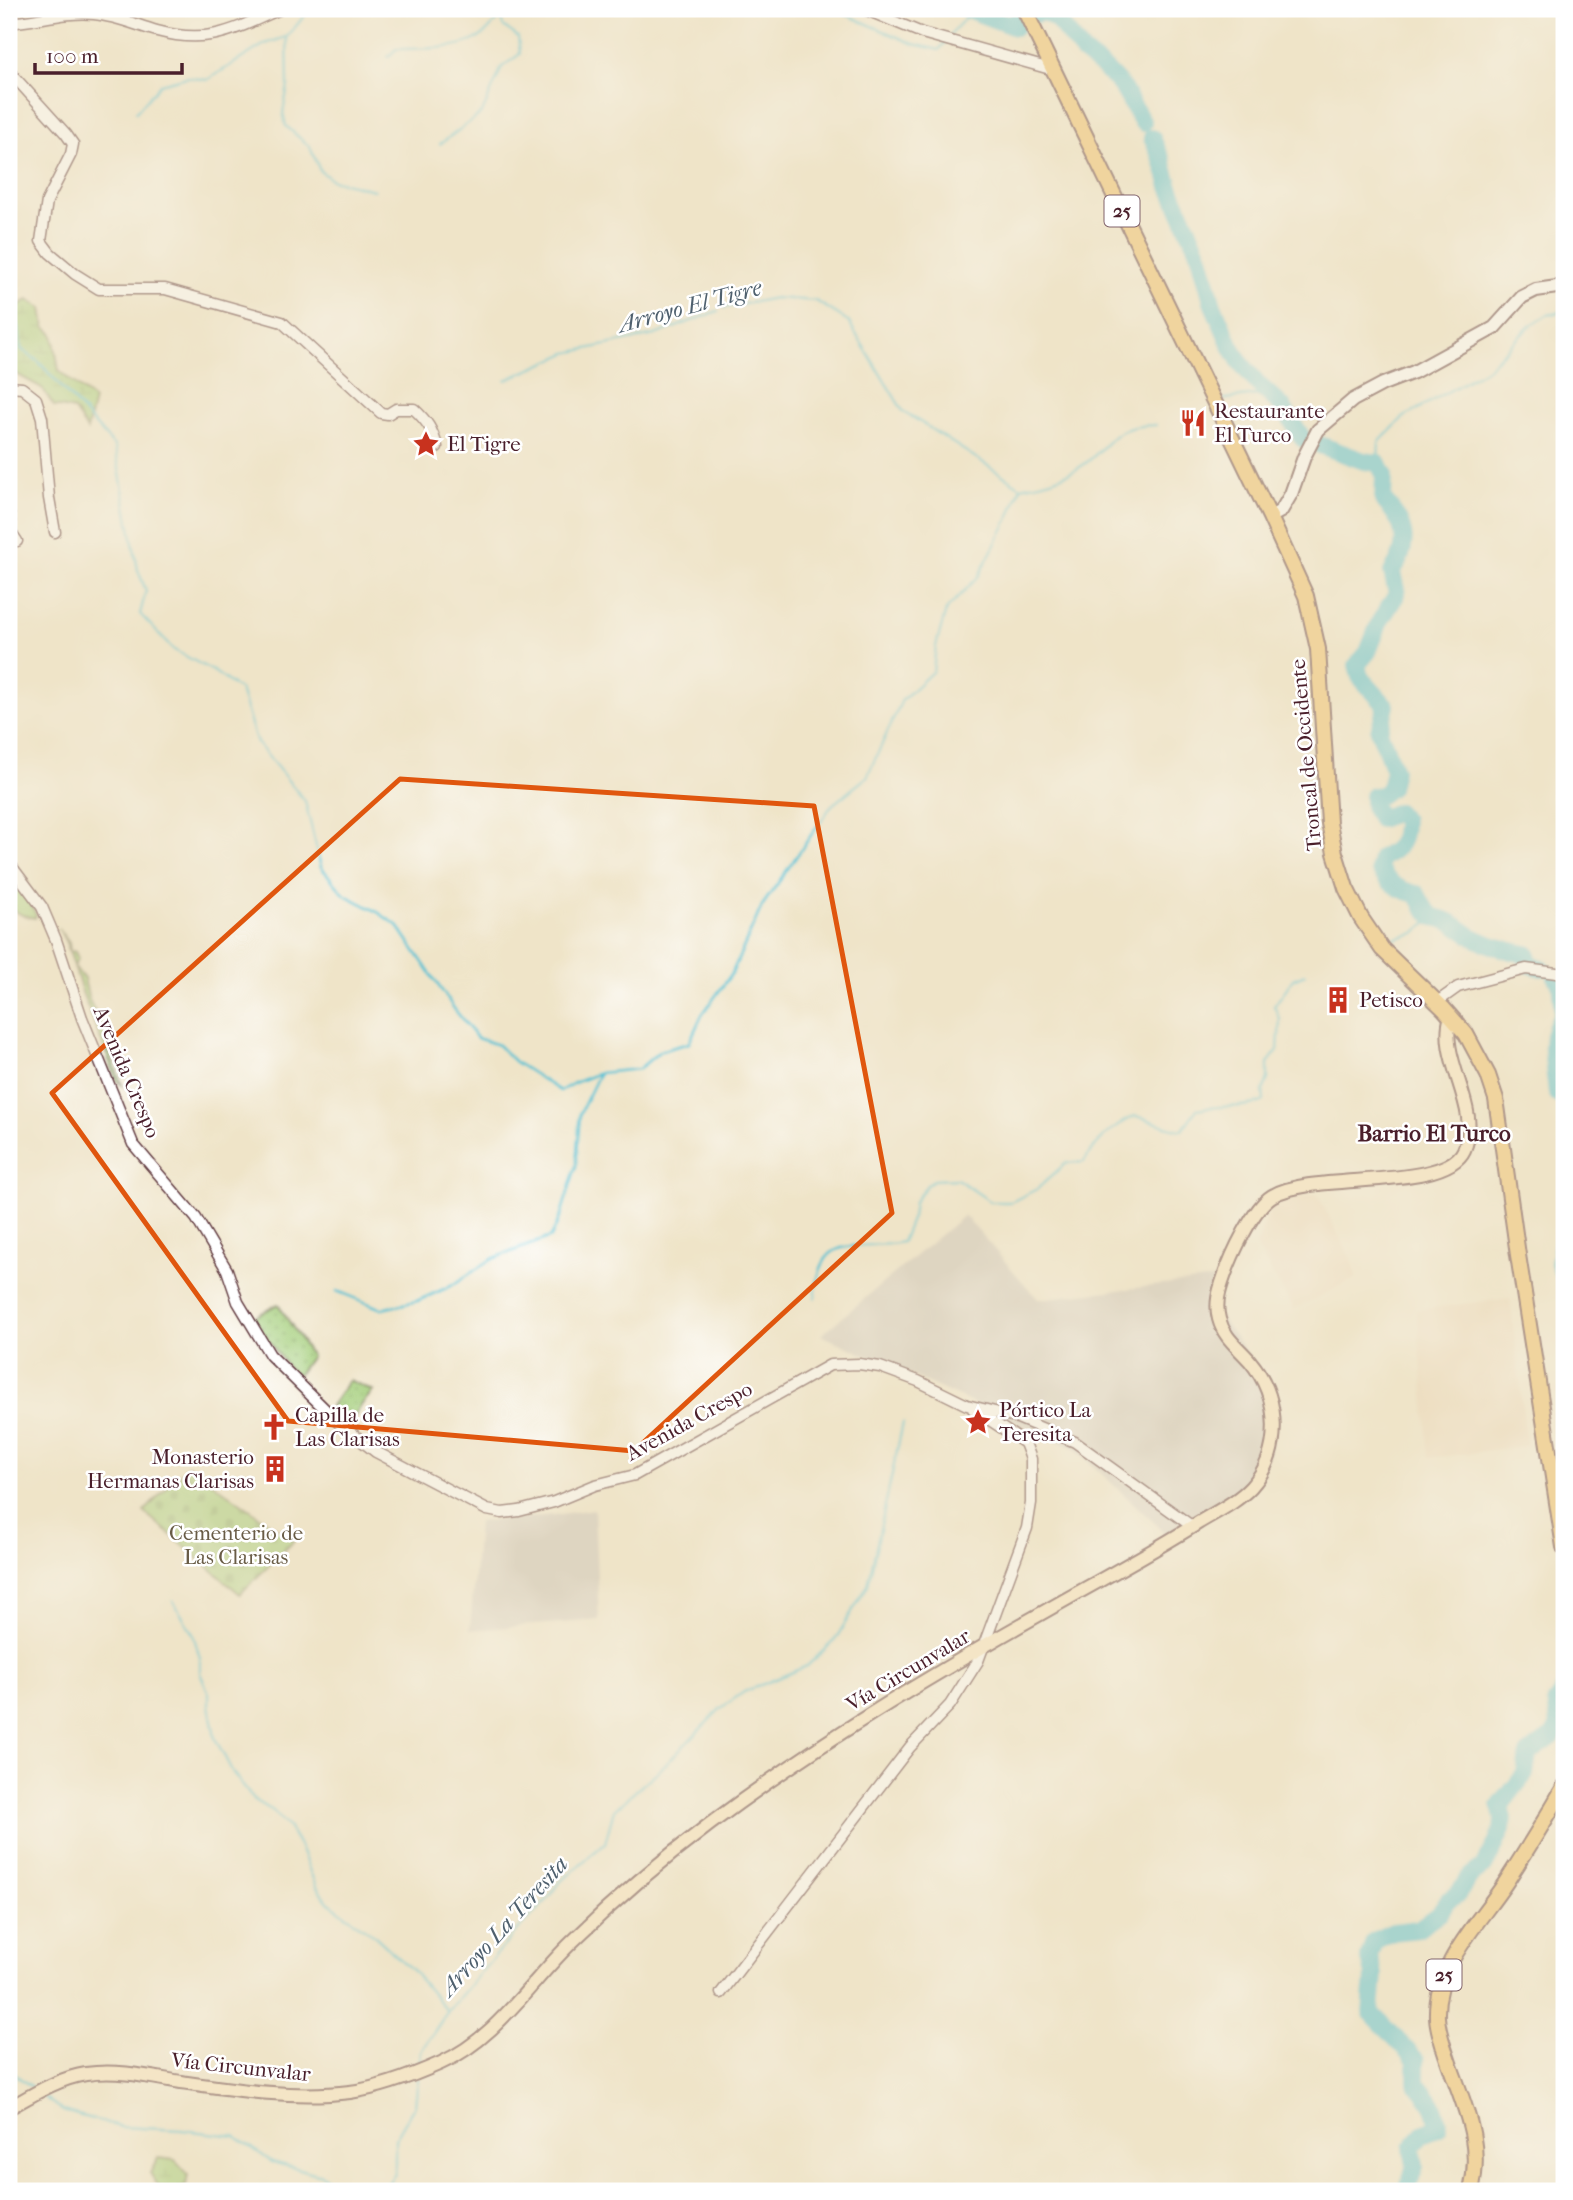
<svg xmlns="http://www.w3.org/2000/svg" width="1573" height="2200" viewBox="0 0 1573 2200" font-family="'IM FELL French Canon',serif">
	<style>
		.built { fill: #ecd8ba }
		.industrial { fill: #cbc3b8 }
		.grass { fill: url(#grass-dots); stroke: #767652; stroke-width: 2 }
		.wetland { fill: url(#wetland-marsh); stroke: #767652; stroke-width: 2 }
		.cemetery { fill: url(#cemetery-stones); stroke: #767652; stroke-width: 2 }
		.park { fill: #a3cd78; stroke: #767652; stroke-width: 2 }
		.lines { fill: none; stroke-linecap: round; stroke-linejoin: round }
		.stream { stroke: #57c1d3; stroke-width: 2.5 }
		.river { stroke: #57c1d3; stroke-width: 18 }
		.minor-casing { stroke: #633d43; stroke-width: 13 }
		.tertiary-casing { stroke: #633d43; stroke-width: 16 }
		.secondary-casing { stroke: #633d43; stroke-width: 16 }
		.primary-casing { stroke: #633d43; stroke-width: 18 }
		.minor { stroke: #fff; stroke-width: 10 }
		.tertiary { stroke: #fff; stroke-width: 12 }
		.secondary { stroke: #fae7c3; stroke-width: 12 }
		.primary { stroke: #f2c26a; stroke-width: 14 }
		.marked { fill: none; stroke: #e0560e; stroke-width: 5; stroke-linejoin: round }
		.labels { text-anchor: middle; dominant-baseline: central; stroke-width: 5; stroke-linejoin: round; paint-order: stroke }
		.shield { fill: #fff; stroke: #80626b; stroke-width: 2 }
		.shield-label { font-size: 19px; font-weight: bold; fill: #4a1f2b }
		.poi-label { font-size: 21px; fill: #4a1f2b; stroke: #fff; text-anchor: start }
		.street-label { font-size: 21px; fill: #4a1f2b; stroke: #fff }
		.park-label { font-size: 21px; fill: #695c46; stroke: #fff }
		.water-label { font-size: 23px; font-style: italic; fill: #4f606e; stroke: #fff }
		.neighbourhood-label { font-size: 23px; font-weight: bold; fill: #4a1f2b; stroke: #fff }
	</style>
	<defs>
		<pattern id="grass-dots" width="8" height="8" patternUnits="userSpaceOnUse" patternTransform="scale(1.75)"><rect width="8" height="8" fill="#a3cd78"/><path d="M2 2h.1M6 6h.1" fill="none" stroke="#8eb068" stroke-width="1.8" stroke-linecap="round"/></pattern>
		<pattern id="wetland-marsh" width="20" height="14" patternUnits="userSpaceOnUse" patternTransform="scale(1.75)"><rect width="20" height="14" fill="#a3cd78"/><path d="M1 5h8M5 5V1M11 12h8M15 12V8" fill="none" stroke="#8eb068"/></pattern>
		<pattern id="cemetery-stones" width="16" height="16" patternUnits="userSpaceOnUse" patternTransform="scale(1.75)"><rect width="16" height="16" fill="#a3cd78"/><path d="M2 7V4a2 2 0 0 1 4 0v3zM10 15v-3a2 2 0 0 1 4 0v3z" fill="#8eb068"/></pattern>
	</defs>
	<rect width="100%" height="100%" fill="#fff"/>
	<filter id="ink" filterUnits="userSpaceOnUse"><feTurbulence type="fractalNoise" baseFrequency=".0143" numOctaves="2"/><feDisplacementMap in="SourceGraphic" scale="14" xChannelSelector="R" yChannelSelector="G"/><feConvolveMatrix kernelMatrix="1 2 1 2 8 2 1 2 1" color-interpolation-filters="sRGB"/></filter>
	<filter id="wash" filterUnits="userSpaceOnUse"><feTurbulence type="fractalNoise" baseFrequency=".00686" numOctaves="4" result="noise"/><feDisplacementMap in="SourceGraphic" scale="28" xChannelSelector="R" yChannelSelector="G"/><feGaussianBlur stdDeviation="1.57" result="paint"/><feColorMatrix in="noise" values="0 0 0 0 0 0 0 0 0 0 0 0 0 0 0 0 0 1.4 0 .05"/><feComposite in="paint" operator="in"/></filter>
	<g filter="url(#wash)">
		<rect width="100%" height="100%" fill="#efe4c8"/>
		<path class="built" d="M1317,1194l33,63 7,21 -63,31 -38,-63 18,-47z
			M1510,1298l17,148 -98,12 -12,-148z"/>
		<path class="industrial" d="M964,1215l74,84 186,-21 -11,29 47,64 16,40 -7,45 -18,28 -75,59 -101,-94 -254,-114z
			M594,1509l5,111 -129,10 8,-108 75,-7z"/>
		<path class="grass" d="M59,929l10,14 1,9 5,-1 3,8 -4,7 10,13 5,21 14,27 7,27 12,31 -5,-4 -34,-86 -16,-51z
			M278,1304l33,52 -14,20 -9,-8 -35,-50z
			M349,1380l24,11 -11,13 -12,21 -19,-19z"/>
		<path class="wetland" d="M28,300l14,8 3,19 8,7 6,37 35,29 -7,30 -13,-20 -20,-4 -12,-18 -33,-18v-60z
			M158,2158l17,2 13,14 -2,12 -12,3 -15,-2 -9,-14z"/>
		<path class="cemetery" d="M188,1465l106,76 -54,53 -96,-82z"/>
		<path class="park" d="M9,875l19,23 8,17 -1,3 -13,-3 -13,-8z"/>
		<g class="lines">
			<path class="stream" d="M310,9l-23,28 1,48 -5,28 3,13 24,21 10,24 12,9 42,10
				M833,9l81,35 25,6 17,-22 16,-17
				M388,57l8,-8c24,0 63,1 84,-12 8,-5 14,-14 20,-21
				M136,112l24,-28 27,-7 20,3 58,-36 21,-7
				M440,144l42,-31 20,-46 18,-13 -2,-17 -15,-11 -3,-10 4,-7
				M9,298l9,31
				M724,308l51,-10 41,3 32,20 55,90 118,76
				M9,329l10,1 2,19 18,13 76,85 23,123 8,21 -6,23 34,36 39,21 27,19 17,53 48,58 16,66 24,28 31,16 22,15 57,84 22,28 21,7 17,17 45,29 14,-8 25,-10 40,-4 21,-18 29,-8 13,-28 30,-42 30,-67 70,-101 35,-28 35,-77 31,-29 3,-25 10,-36 32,-33 32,-61 11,-29c20,-4 44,-9 62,-22 32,-23 25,-39 73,-40
				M506,380l61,-27 88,-18 63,-24
				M1219,400l37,-5 27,12
				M1378,463l1,-21 25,-25 83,-48 43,-43 17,-11 17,-4
				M1386,941l29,-8 18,-16
				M1554,1050l10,-4
				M337,1291l45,18 35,-8 34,-15 41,-27 59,-22 10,-22 15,-49 4,-53 19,-39
				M815,1298c6,-69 37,-46 87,-56l10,-25 2,-15 13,-17 6,-5 24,-1 34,23h20l26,-13 29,-26 18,-1c12,-21 29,-36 51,-46 16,3 30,12 47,14l15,-21c21,-4 50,0 67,-8l-1,-10 5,-12v-16l10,-13 2,-31 -6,-13 19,-27 12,-5
				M173,1601l20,33 7,24v15l9,20v12l6,33 18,35 20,26 20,12 15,16 11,18 17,41 12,16 47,34 36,33 36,42
				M419,2069l2,-18 29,-43 65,-75 33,-34 13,-18 44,-38 9,-33 52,-46 55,-56 23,-16 63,-26 28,-26 33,-55 35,-162
				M9,2070l24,18
				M41,2095l22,16 58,16 61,3 53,6 37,26 50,13 22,16
				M381,2191l14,-17v-35l20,-34 3,-26"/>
			<path class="river" d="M967,9l48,18 3,-9 26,-6 12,7 27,33 23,18 16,17 21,36
				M1152,138l10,22 8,27 30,69 13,49 18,41 9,16 18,22 25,23 20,32
				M1320,445l44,16 14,2 6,11 -1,26c23,23 28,44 9,72l5,22 -17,27 -12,31 -11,13 3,12 26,29 -7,25 15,39 -4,18 -9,7 -8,1v10l7,13 17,-7 7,8c0,21 -4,29 -23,38l-2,10c8,15 22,23 38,26l7,13 9,10c17,2 26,11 40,20 10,6 42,16 54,17l1,10 14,4
				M1556,978l4,3 3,34c-17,19 -8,55 -6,79h7
				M1564,1236l-5,27 5,13
				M1407,2191l8,-25 -3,-18 10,-14 16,-6c0,-19 -9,-31 -22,-45v-23l-45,-48 3,-37 -5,-19 5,-15 19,-9 25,-3 22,-16 8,-13 10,-6 11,-17 15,-11 9,-16 9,-20 1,-11 -3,-13 25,-32 3,-20 24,-17 7,-11 -3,-25 8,-11"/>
		</g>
	</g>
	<g filter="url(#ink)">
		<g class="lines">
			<defs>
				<path id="minor" d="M864,9l58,24 132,37
					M9,23c28,-2 57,-12 85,-9 22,2 42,11 63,17 52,14 76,-1 123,-22
					M9,71l57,63 7,10 -2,10 -24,47 -6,40 9,12 25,21 24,15h66l117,33 99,91 7,1 8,-5h18c13,12 19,21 23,38
					M9,387l13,1 14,11 6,19 7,80 6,34
					M9,514l2,18 6,9
					M9,863l33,44 14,33 26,78 51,126 63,74 31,52 11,32 32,53 70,69 36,28 111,58 15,3 17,-2 35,-9 41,-17 40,-10 195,-110 29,-1 21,3 38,14 49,24 48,12 60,25 118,85
					M1437,1002l21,-15 68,-18 38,5
					M721,1993l189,-246 40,-42 28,-44 49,-133 4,-25v-44l-6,-16 -52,-34"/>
				<path id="tertiary" d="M1270,517l11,-6 10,-17 13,-37 14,-27 35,-30 30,-16 31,-12 80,-44 28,-31 14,-7 28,-4"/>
				<path id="secondary" d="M9,2108c23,-13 50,-30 77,-34 31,-5 65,3 95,8 55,8 114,17 169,10 30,-4 64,-17 91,-29 56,-25 89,-81 132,-122 43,-42 89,-81 137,-117 105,-79 218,-147 332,-211 52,-30 106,-58 156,-90 18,-11 39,-21 53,-36 32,-35 29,-90 -1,-126 -12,-14 -26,-23 -31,-42 -4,-15 0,-28 5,-42 7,-21 29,-69 48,-81 40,-25 173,-4 192,-46 19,-42 -27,-91 -13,-134"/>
				<path id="primary" d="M1024,9l246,508 36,79 12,53 11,174 6,30 11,35 15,30 21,31 62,60 22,25 22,41 8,24 22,156 46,292
					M1471,2191c12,-48 -6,-83 -22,-128 -5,-15 -11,-30 -12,-46 -2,-53 42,-94 69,-135 20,-31 40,-63 58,-95"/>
			</defs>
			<use href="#minor" class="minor-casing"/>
			<use href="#tertiary" class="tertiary-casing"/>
			<use href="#secondary" class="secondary-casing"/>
			<use href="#primary" class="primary-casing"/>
			<use href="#minor" class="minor"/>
			<use href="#tertiary" class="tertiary"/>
			<use href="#secondary" class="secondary"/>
			<use href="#primary" class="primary"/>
		</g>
	</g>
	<path d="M0 0H1573V2200H0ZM400,779l414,27 78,407 -258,238 -346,-30 -236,-328z" fill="#efe4c8" fill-opacity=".55" fill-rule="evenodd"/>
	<path class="marked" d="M400,779l414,27 78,407 -258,238 -346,-30 -236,-328z"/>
	<defs>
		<symbol id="restaurant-bare" viewBox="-9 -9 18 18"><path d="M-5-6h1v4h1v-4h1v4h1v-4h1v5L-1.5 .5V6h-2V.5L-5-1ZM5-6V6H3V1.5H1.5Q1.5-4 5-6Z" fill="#c8321e" stroke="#fff" stroke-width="2.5" paint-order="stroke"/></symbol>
		<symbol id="sight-bare" viewBox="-9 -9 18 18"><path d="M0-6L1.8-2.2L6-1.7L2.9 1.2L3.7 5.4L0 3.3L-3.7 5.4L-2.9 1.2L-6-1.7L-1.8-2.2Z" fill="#c8321e" stroke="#fff" stroke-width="2.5" paint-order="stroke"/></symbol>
		<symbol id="building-bare" viewBox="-9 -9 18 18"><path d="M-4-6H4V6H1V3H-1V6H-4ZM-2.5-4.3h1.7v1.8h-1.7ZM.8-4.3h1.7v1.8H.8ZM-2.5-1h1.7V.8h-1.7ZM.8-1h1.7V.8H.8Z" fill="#c8321e" stroke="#fff" stroke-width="2.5" paint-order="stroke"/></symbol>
		<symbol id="church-bare" viewBox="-9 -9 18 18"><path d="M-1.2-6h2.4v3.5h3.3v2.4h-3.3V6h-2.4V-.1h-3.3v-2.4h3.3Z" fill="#c8321e" stroke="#fff" stroke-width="2.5" paint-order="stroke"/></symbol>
	</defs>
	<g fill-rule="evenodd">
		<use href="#restaurant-bare" x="1174" y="404" width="38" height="38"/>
		<use href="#sight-bare" x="407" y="425" width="38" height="38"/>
		<use href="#building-bare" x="1319" y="981" width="38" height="38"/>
		<use href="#sight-bare" x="959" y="1403" width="38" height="38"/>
		<use href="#church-bare" x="255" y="1408" width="38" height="38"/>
		<use href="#building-bare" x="256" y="1450" width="38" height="38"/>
	</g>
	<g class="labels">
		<g class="shield">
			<rect x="1104.5" y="195.5" width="35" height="31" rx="5"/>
			<rect x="1426.5" y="1959.5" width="35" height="31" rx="5"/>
		</g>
		<g class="shield-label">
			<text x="1122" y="211">25</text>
			<text x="1444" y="1975">25</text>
		</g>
		<g class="poi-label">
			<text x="1214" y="411">Restaurante<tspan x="1214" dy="24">El Turco</tspan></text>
			<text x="447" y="444">El Tigre</text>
			<text x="1359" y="1000">Petisco</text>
			<text x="999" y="1410">Pórtico La<tspan x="999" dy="24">Teresita</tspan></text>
			<text x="295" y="1415">Capilla de<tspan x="295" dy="24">Las Clarisas</tspan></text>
			<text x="254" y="1457" text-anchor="end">Monasterio<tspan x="254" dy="24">Hermanas Clarisas</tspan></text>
		</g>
		<g class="street-label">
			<text transform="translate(1306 755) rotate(-95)">Troncal de Occidente</text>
			<text transform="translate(127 1072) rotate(67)">Avenida Crespo</text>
			<text transform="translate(689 1421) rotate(-29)">Avenida Crespo</text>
			<text transform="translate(908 1670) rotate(-31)">Vía Circunvalar</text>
			<text transform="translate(241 2067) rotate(6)">Vía Circunvalar</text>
		</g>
		<g class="park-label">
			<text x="236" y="1533">Cementerio de<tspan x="236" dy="24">Las Clarisas</tspan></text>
		</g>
		<g class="water-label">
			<text transform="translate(690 306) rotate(-15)">Arroyo El Tigre</text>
			<text transform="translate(504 1926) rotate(-48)">Arroyo La Teresita</text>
		</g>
		<g class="neighbourhood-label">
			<text x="1434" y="1133">Barrio El Turco</text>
		</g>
	</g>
	<rect width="1573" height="2200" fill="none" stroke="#fff" stroke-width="35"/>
	<path d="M35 63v10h147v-10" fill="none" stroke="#4a1f2b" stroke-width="3.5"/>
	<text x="46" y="63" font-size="21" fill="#4a1f2b" stroke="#ffffff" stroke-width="5" paint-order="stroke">100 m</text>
</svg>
